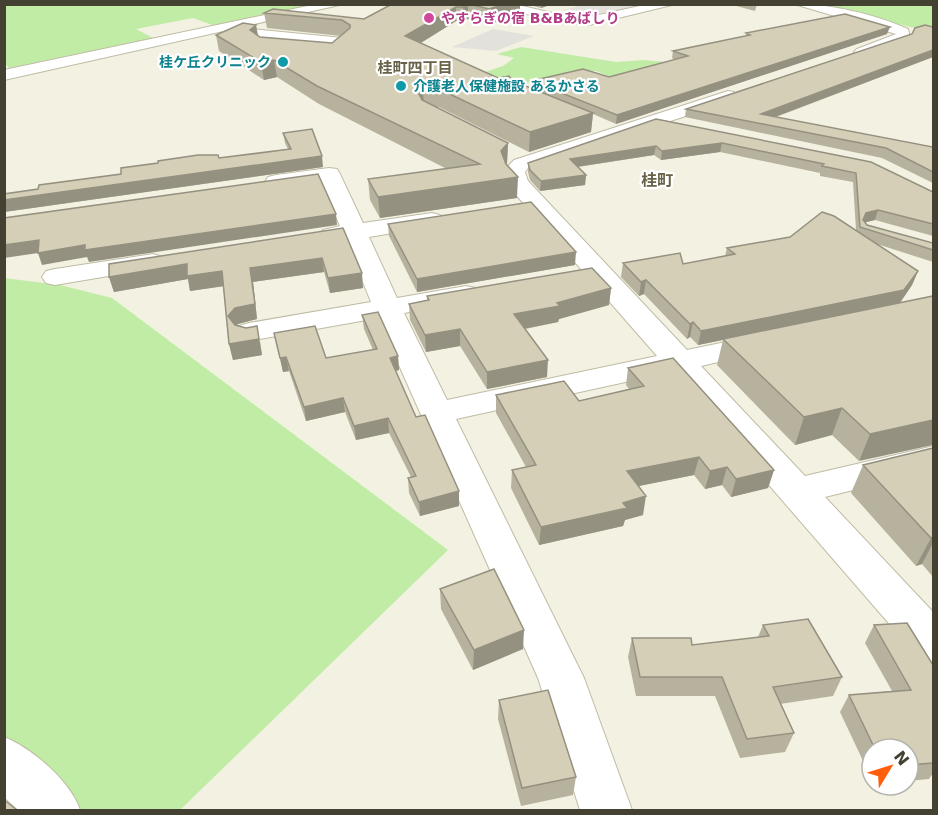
<svg xmlns="http://www.w3.org/2000/svg" width="938" height="815" viewBox="0 0 938 815" font-family="'DejaVu Sans','Noto Sans JP',sans-serif">
	<style>
		.green { fill: #c0eca6 }
		.parking { fill: #e3e1dc }
		.lines { fill: none; stroke-linecap: round; stroke-linejoin: round }
		.minor-casing { stroke: #bfbba4; stroke-width: 2 }
		.minor { fill: #fff; fill-rule: evenodd }
		.wall { fill: #b7b29d }
		.shaded-wall { fill: #959180 }
		.building { fill: #d5cfb7; stroke: #959180; stroke-width: 1.5 }
		.hotel-dot { fill: #d1479c; stroke: #fff; stroke-width: 2 }
		.culture-dot { fill: #0f9aa8; stroke: #fff; stroke-width: 2 }
		.labels { text-anchor: middle; dominant-baseline: central; stroke-width: 4.5; stroke-linejoin: round; paint-order: stroke }
		.far-hotel-label { font-size: 14px; font-weight: bold; fill: #b23c85; stroke: #fff; text-anchor: start }
		.far-culture-label { font-size: 14px; font-weight: bold; fill: #0d838f; stroke: #fff; text-anchor: end }
		.far-neighbourhood-label { font-size: 15px; font-weight: bold; fill: #696248; stroke: #fff }
		.far-quarter-label { font-size: 16px; font-weight: bold; fill: #696248; stroke: #fff }
	</style>
	<rect width="100%" height="100%" fill="#f3f1e2"/>
	<path class="green" d="M5,5h315l-105,21 -22,-8 -57,11 17,9 -144,30 -4,-4z
		M814,5h119v27z
		M521,47l95,15 28,-2 22,2 -40,21 -30,-12h-18l-63,15 -36,-12 24,-8 11,-8 -17,-4z
		M4,278l56,7 52,13 336,252 -268,260h-126l-49,-49z"/>
	<path class="parking" d="M581,5v-1l63,1 -55,10 -27,-4z
		M493,29l41,7 -38,15 -44,-4z"/>
	<g class="lines">
		<defs>
			<path id="minor" d="M317,4h27l-340,76v-10z
				M488,4h26l47,11 28,2 60,-13h27l-87,21 -28,-2z
				M794,4c37,0 80,10 114,25l2,9 -43,17h-10l-3,-3 3,-3 39,-15z
				M251,29l92,9 7,4 -12,13 -31,-2 -3,-3 3,-3 24,-2 -85,-9 -2,-3z
				M728,91l6,1 3,4 -3,4 -206,68 -3,4 3,9 159,169 77,-16 11,3 4,6 -4,6 -74,17 104,110 129,-30v24l-109,27 109,116v50l-16,-6 -247,-285 -215,47 128,259 48,132h-52l-42,-132 -160,-360 -129,23 -10,-3 -5,-6 5,-6 10,-3 122,-21 -25,-62 -14,2 -9,-2 -3,-5 3,-5 17,-4 -19,-44 -45,7 -8,-2 -3,-5 3,-5 8,-2 53,-7 8,1 3,5 23,49 69,-10 8,2 4,5 -4,5 -71,12 28,61 69,-12 10,2 4,6 -4,6 -72,13 43,87 210,-44 -147,-168 -7,-17 11,-11z
				M153,254l9,3 4,5 -4,5 -107,18 -9,-2 -4,-6 4,-6 9,-2z
				M4,737c28,11 67,45 76,73h-62l-14,-13z"/>
		</defs>
		<use href="#minor" class="minor-casing"/>
		<use href="#minor" class="minor"/>
	</g>
	<path class="wall" d="M392,4h128v11l-31,9 -21,-5 -5,3 -7,-1 -35,22 77,35 15,3 17,7 1,-7 78,-4 66,-17 -3,-2 1,-7 73,-15v-3l141,1 -271,90 -23,-10 -2,18 -62,20 -90,-45h-3l72,36 -1,20 -1,1 11,34 -137,20 -10,-18 -2,-21 79,-10 -128,-65 -42,-27 -13,3 -45,-29 -3,-16h42l2,2 72,6 9,-7 -74,-8 -3,-15 100,6z
		M526,4h27l-12,4z
		M729,4h28l-2,7z
		M933,27v30l-157,60 157,30v36l-51,-25 -197,-41 1,-8z
		M656,119l277,73v44l-58,-16 -10,2 2,3 66,18v19l-56,-18 41,27 -6,14 -12,18 33,-7 -74,165 -27,-26 -37,10 -78,-80 6,-25 -25,5 -8,-8 -3,2 -43,-45 -5,2 -18,-19 2,-14 60,1 42,-8 2,-8 129,-18 -3,-48 -33,-6v-3l-100,-21 -59,8 -7,-5 -76,12 8,8 -1,10 -45,6 -10,-11 -2,-8v-9z
		M283,133l40,34 -319,45v-18l34,-5 83,-15 98,-16 69,-9 -3,-6z
		M388,224l187,41 -158,27 -28,-56z
		M343,228l20,60 -33,5 -6,-21 -71,10 4,37 -19,5 -1,1 23,16 2,14 -29,5 -4,-16 -6,-58 -33,5 -2,-12 -74,13 -5,-15z
		M611,288l-2,17 -50,14 -1,3 -33,7 22,48 -60,12 -27,-43 -34,6 -16,-32 -1,-16 18,-3v-5z
		M362,315l36,41 1,14 -4,1 21,46 43,74v15l-39,10 -11,-23 -1,-15 3,-1 -22,-44 -33,7 -11,-28 -39,9 -17,-50 -6,1 -9,-39 52,25 47,-8 -9,-21z
		M628,368l146,102 -6,18 -37,9 -9,-12 -17,4 -11,-14 -56,11 5,29 -18,5 -2,6 -84,19 -28,-57 1,-18 14,-3 -30,-54v-18l83,6 50,-12 -3,-4z
		M933,448v129l-11,-13 -6,2 -65,-73 12,-28z
		M440,589l83,60 -50,21 -32,-61z
		M763,625l79,52 -9,19 -53,8 14,29 -9,19 -45,6 -25,-62h-79l-8,-39 4,-19 60,7 66,-8z
		M874,625l59,40v108l-4,6 -21,2v-32h-36v31l-32,-68 9,-17 43,-4 -27,-48z
		M499,700l77,77 -3,18 -52,11 -23,-87z"/>
	<path class="shaded-wall" d="M468,4v15l-5,3v-15z
		M505,4h15v11l-31,9v-15z
		M542,4h11l-12,4z
		M456,7v14l-50,31 -1,-16z
		M256,25l3,15 -9,-10z
		M890,27l-3,7 -271,90 1,-9z
		M933,50v7l-174,66 2,-9z
		M274,60l3,17 -13,3 -3,-18z
		M423,89l1,18 -5,-13z
		M593,113l-2,19 -62,20 1,-20z
		M508,143l-1,20 -6,9v-21z
		M722,143l-2,9 -59,8 1,-9z
		M656,146l-2,9 -85,13 1,-9z
		M322,156l1,11 -319,45v-12z
		M586,175l-1,10 -45,6 1,-10z
		M518,177l-1,21 -137,20 -2,-21z
		M878,210l-3,10 -12,3 -3,7 6,-17z
		M336,214l1,11 -248,37 -2,-5 -45,8 -4,-12 -34,5v-13l35,-5z
		M576,252l-1,13 -158,27v-13z
		M322,258l2,14 -71,10 4,37 -19,5 -6,8 -4,-16 7,-8 15,-40z
		M187,264l35,7 3,15 -35,5 -2,-12 -74,13 -5,-15z
		M918,271l-6,14 -13,19 -201,41 3,-14z
		M362,273l1,15 -33,5 -2,-15z
		M646,280l-2,14 -5,2 2,-14z
		M611,288l-2,17 -50,14 -1,3 -45,9 1,-17z
		M693,322l-3,15 -3,2 3,-15z
		M257,326l5,29 -29,5 -4,-16z
		M460,329v17l-34,6 -1,-17z
		M398,356l1,14 -8,2 -1,-14z
		M286,357l3,14 -6,1 -3,-14z
		M548,360l-1,17 -60,12v-17z
		M343,398l2,14 -39,9 -2,-14z
		M842,408l-10,27 -37,10 9,-28z
		M388,418l1,15 -33,7 -2,-14z
		M933,420v25l-74,16 11,-27z
		M699,457l-5,18 -70,14 3,-18z
		M727,467l-5,18 -17,4 5,-18z
		M774,470l-6,18 -37,9 5,-18z
		M459,491v15l-39,10 -1,-14z
		M646,496l-3,19 -18,5 -2,6 -84,19 2,-18z
		M933,537v6l-11,21 -6,2 15,-28z
		M524,630l-1,19 -50,21 1,-20z"/>
	<path class="building" d="M392,4h76l-5,3h-7l-51,29 93,42 11,-2 4,5 80,32 -63,19 -91,-43h-16l-4,5 3,6 86,43 -7,8 5,13 12,13 -140,20 -10,-18 112,-15 -163,-78 -43,-26 -13,2 -45,-27 27,-12 13,2 -6,5 10,7 72,6 18,-15v-3l-8,-5 -78,-7 9,-4 91,10z
		M469,4h36l-16,5z
		M845,14l45,13 -273,88 -86,-34 52,-12 26,8 79,-21 -15,-5 77,-16 -4,-2z
		M925,25l8,2v23l-172,64 172,33v25l-47,-24 -200,-39 226,-75 3,-6z
		M656,119l215,43 62,30v32l-55,-14 -12,3 -3,7 4,5 66,18v7l-73,-23 -4,-54 -34,-7 2,-2 -102,-21 -60,8 -6,-5 -86,13 16,16 -45,6 -11,-11 -2,-7z
		M312,129l10,27 -318,44v-6l34,-5 1,-4 82,-11v-6l37,-5v-2l40,-6h20l1,3 72,-9 -8,-16z
		M318,174l18,40 -251,36v-5l-47,8 1,-13 -35,5v-27z
		M531,202l45,50 -159,27 -29,-55z
		M822,212l12,4 84,55 -14,19 -203,41 -8,-9 -3,2 -44,-44 -5,2 -18,-19 57,-10 3,11 52,-10 -8,-6 63,-11z
		M343,228l19,45 -34,5 -6,-20 -72,10 5,36 -20,4 -7,8 7,9 11,3 11,-2 2,13 -30,5 -7,-73 -35,5v-12l-78,13v-13z
		M592,268l19,20 -54,15 3,3 -46,8 34,46 -61,12 -27,-43 -35,6 -16,-31 20,-4 -2,-4z
		M933,296v124l-63,14 -28,-26 -38,9 -81,-78z
		M378,312l20,44 -8,2 26,59 9,-2 34,76 -40,11 -11,-24 8,-2 -28,-58 -34,8 -11,-28 -39,9 -18,-50 -6,1 -6,-25 41,-7 11,32 51,-9 -15,-34z
		M673,358l101,112 -38,9 -9,-12 -17,4 -11,-14 -72,14 19,25 -23,7 4,5 -86,19 -29,-57 24,-5 -40,-70 68,-14 15,20 65,-15 -16,-18z
		M933,448v89l-2,1 -68,-73z
		M494,569l30,61 -50,20 -34,-61z
		M808,619l34,58 -69,10 21,46 -47,6 -25,-62h-82l-8,-39h59l1,7 77,-9 -6,-11z
		M907,623l26,42v98l-25,2v-16h-33l-26,-54 62,-5 -37,-65z
		M548,690l28,87 -54,11 -23,-88z
		M4,800l13,10h-13z"/>
	<circle class="hotel-dot" cx="429" cy="18" r="6"/>
	<g class="culture-dot">
		<circle cx="283" cy="62" r="6"/>
		<circle cx="401" cy="86" r="6"/>
	</g>
	<g class="labels">
		<g class="far-hotel-label">
			<text x="441" y="18">やすらぎの宿 B&amp;Bあばしり</text>
		</g>
		<g class="far-culture-label">
			<text x="271" y="62">桂ケ丘クリニック</text>
			<text x="413" y="86" text-anchor="start">介護老人保健施設 あるかさる</text>
		</g>
		<g class="far-neighbourhood-label">
			<text x="415" y="68">桂町四丁目</text>
		</g>
		<g class="far-quarter-label">
			<text x="657" y="180">桂町</text>
		</g>
	</g>
	<rect width="938" height="815" fill="none" stroke="#454132" stroke-width="12"/>
	<g transform="translate(890 767) rotate(52)"><circle r="28" fill="#ffffff" stroke="#b5b3ad" stroke-width="1.5"/>
	<path d="M0-4.5L10 22L0 15L-10 22Z" fill="#ff5e0d"/>
	<text y="-9" font-size="16" font-weight="bold" text-anchor="middle" fill="#454132">N</text>
	</g>
</svg>
